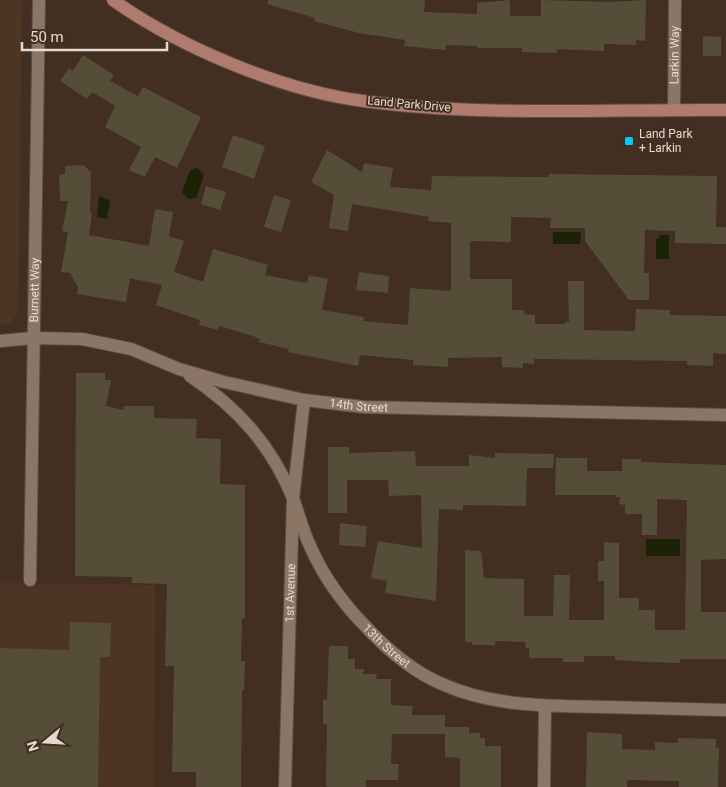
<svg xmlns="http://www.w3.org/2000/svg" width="726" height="787" viewBox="0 0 726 787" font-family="Roboto,sans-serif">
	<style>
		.built { fill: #4e3523 }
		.water { fill: #1b2304 }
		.building { fill: #554d37 }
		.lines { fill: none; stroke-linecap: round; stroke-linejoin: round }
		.street-casing { stroke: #5d4d42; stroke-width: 14 }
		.secondary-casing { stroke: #5d4d42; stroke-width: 14 }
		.street { stroke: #8b7666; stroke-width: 12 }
		.secondary { stroke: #ae7b6e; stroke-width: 12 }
		.poi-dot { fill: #01cbf9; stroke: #422f22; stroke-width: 2 }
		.labels { text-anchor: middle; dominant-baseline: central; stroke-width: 4; stroke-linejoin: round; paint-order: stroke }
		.street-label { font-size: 12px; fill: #e6d9d1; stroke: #422f22 }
		.poi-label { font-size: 12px; fill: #e6d9d1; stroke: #422f22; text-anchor: start }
	</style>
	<rect width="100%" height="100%" fill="#422f22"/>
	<path class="built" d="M0,0h22l-4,312 -6,10 -12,3z
		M0,583l155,2 -1,202h-154z"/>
	<path class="water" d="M197,168l7,7 -8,23 -8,1 -6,-7 8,-22z
		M99,196l11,5 -3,18 -10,-2z
		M553,232h28l-1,12h-27z
		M659,235h10v24h-13v-20h3z
		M646,539h34v17h-34z"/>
	<path class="building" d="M268,0h157l-1,12 53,2v-11l33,-3v16h31v-16l70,2 35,-2 -1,41 -9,-1v5l-32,-1v7l-47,-2v4l-35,-1v-4h-45v-2l-31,-1v5l-11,-1 -31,-3 1,-6 -46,-7 -45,-12 1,-3 -48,-14z
		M703,36l18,1v19h-18z
		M83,55l31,20 -4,6 28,15 5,-9 58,30 -24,51 -22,-11 -10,20 -16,-7 12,-23 -36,-20 10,-21 -23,-14 -5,7 -27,-18 9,-13 4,3z
		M233,135l32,11 -11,33 -32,-12z
		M327,150l35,22 2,-9 29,5 -3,19 41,3 1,-14 117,1v-3l168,2 -1,51h10v17l-51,-1v-12l-30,-1 -1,43h5v27h-20l-44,-59v-13h-35l1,-10 -40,-1v25l-41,-1v38h42v31h12v4l11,1v9h30v-2h4l-1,-41h16v49l51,1 1,-22 34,1v5l56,1v38l-13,-1v13l-26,-1v-4l-153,-2v5l-11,-1v5l-21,-1v-10l-54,1v9l-35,-2v-5l-53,-5 -2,11 -70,-14 1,-3 -30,-7 1,-3 -7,-3 -34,-10 -1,4 -19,-5 1,-5 -44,-15 6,-20 -32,-7 -4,24 -49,-8 1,-7 -8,-14 -9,-1 7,-40 -6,-1 6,-30h-8l-1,-26 6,-1v-8l18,-1 8,7 -1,41h2l-3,22 60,11 6,-37 18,3 -4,24 15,5 -10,31 29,10 10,-33 55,16 -3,10 42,8 2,-8 19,4 -6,31 42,7 -1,4 45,4 2,-37 41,3v-68l-23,-2 1,-4 -77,-13 -4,27 -19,-3 5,-33 -23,-13z
		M206,186l20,6 -6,18 -19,-6z
		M274,195l17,5 -10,32 -17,-5z
		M359,272l30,4 -1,17 -32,-3z
		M76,373h29v7h6l-5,26 17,4 1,-4h30v12l43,1 -1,19 25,1 -1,45 25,1v134l-3,-1 -1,43h4l-1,29h-2l-1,97h-45v-15h-24l2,-106h-9l2,-82 -35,-1v-6l-57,-1z
		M328,447h21v6l66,-2 1,15h53v-11l26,3v-5l59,1 -1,14h-26l-1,38 -63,-1v5l-24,-1 -3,92 -51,-8 2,-12 -16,-3 7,-37 44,7 -1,-53 -32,1 -1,-16h-41v33h-19z
		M556,458h31v13h35v-12h19v3l85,3v94l-25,1v52h25v47h-46v4l-30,-1 -35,-2v-4h-31v6h-21v-4h-34v-10h-3l-1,-6 -30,-1v4h-23v-3h-7v-92l16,1 3,27 40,1v37h29l1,-41h16l-1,45h35v-39h-6v-20h6v-19l15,1v55h20v12h16v20h30l2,-130 -30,-1v36h-15v-21h-17v-9l-6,-1 1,-7h-4v-2h-61z
		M340,523l27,3 -2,21 -26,-2z
		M70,622l41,1 -1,34h-10l-2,130h-98v-139l69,2z
		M329,646h19v13h7v10h9l-1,5h14l-1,5h15v26l22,1 -1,9h33v19h-53l-1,30h8l-1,16h-32v7h-38l-2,-2 1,-61h-4v-25l4,1z
		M445,727h24v6h11v5h5v8h16v41h-41v-29l-15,-1z
		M587,732l35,2v15l33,1v-8l23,1v-5l38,1v9l3,-1 -1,40h-39v-6l-52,-1v7h-41z"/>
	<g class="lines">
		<defs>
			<g id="street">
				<path id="s1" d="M674,110l1,-110"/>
				<path id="s2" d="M0,341l33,-3 49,1 49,10 48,20 45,13 80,18 60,7 362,8"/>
				<path id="s3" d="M190,376c48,32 81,69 103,122 6,17 10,34 18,50 14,32 34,58 58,82 21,22 45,42 73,54 51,23 108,22 163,23 40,1 81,2 121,3"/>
				<path id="s4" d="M30,580l9,-580"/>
				<path id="s5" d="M285,787l8,-288 11,-99"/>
				<path d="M544,787l1,-81"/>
			</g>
			<path id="secondary" d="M113,0c68,48 168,90 250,101 120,16 243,8 363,9"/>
		</defs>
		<use href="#street" class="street-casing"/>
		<use href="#secondary" class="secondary-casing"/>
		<use href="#street" class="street"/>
		<use href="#secondary" class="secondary"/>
	</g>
	<rect class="poi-dot" x="624" y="136" width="10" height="10" rx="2.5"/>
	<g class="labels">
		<g class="street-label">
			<text stroke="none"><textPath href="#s1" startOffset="55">Larkin Way</textPath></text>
			<text transform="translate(409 104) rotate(5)">Land Park Drive</text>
			<text stroke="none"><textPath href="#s4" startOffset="290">Burnett Way</textPath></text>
			<text stroke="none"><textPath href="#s2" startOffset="368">14th Street</textPath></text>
			<text stroke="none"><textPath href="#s5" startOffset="194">1st Avenue</textPath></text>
			<text stroke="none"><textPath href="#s3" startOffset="340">13th Street</textPath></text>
		</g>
		<g class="poi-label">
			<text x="639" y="134">Land Park<tspan x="639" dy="14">+ Larkin</tspan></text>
		</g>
	</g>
	<g transform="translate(45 742) rotate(252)" stroke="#422f22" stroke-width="4" paint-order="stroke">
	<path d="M0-4L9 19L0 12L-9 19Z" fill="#e6d9d1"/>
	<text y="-8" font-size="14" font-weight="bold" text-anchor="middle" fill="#e6d9d1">N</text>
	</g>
	<path d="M22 42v8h145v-8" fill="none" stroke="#e6d9d1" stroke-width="2.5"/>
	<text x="30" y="42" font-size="15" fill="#e6d9d1" stroke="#422f22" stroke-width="4" paint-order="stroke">50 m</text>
</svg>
